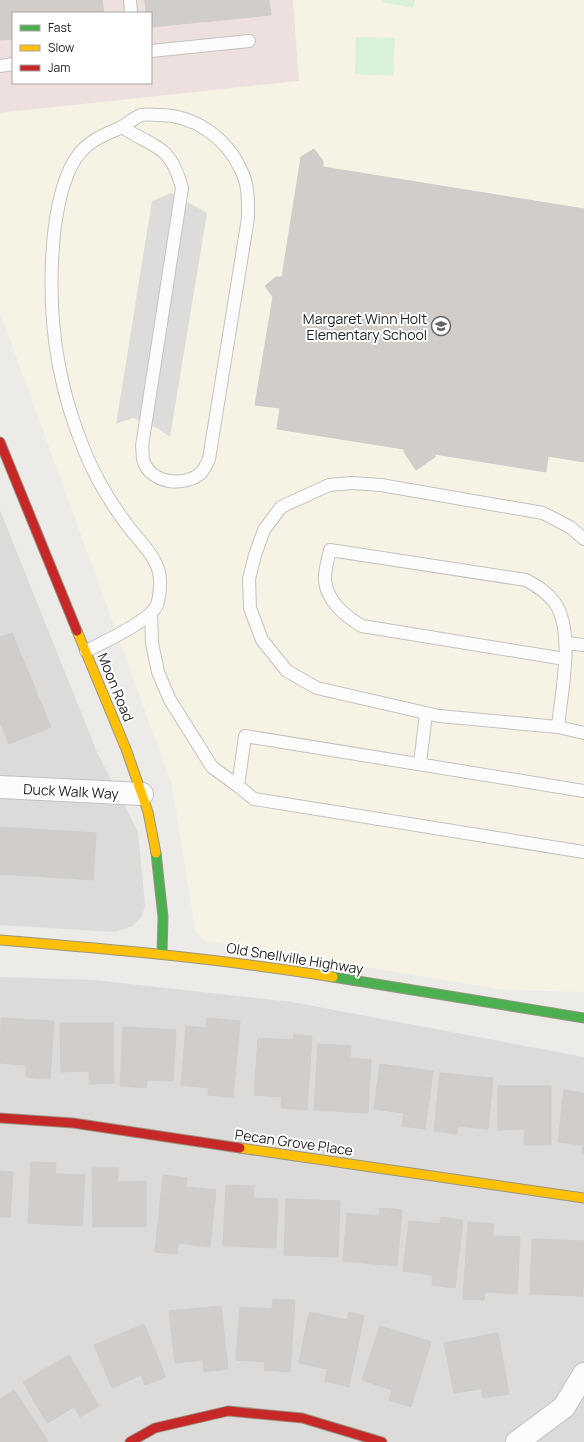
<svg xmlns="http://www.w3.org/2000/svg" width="584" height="1442" viewBox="0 0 584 1442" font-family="Manrope,sans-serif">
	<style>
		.residential { fill: #dcdbd9 }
		.commercial { fill: #eee0df; fill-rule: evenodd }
		.education { fill: #f6f3e5 }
		.park { fill: #d9f1d6 }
		.parking { fill: #dddcdb }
		.building { fill: #d0cdcb; stroke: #d0ccc9 }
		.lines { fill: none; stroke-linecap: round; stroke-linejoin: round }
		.lane-casing { stroke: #c3c2c0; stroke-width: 14 }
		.street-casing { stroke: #c3c2c0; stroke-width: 24 }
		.fast-casing { stroke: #979581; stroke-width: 11 }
		.slow-casing { stroke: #979581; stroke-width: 11 }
		.jam-casing { stroke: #979581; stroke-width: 11 }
		.lane { stroke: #fcfcfc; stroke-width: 12 }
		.street { stroke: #fcfcfc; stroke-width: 22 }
		.fast { stroke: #4caf50; stroke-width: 9 }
		.slow { stroke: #ffc107; stroke-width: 9 }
		.jam { stroke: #c62828; stroke-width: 9 }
		.labels { text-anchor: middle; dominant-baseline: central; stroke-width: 4; stroke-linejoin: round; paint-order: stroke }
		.poi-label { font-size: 14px; fill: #1f1f1f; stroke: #fff; text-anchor: end }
		.street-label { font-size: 14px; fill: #1f1f1f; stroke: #fff }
	</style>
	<rect width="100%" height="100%" fill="#edebe8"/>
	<path class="residential" d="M0,510l97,242 41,80 7,73 -3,11 -9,10 -18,6 -115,-7z
		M0,977l94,3 198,22 292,55v385h-584z"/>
	<path class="commercial" d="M0,0h293l6,81 -299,32zM13,13h138v70h-138z"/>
	<path class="education" d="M293,0h291v992l-78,-2 -301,-49 -10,-11 -23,-145 -172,-473v-199l299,-32z"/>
	<path class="park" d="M382,0h33l-2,8 -31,-6z
		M356,37l39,1 -2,38 -38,-2z"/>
	<path class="parking" d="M171,193l36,20 -37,224 -13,-9 -24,-10 -17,6 36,-223z"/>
	<path class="building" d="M0,0h102l2,13h-91v26l-13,1z
		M145,0h124l2,15 -120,12v-14h-5z
		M314,149l9,12v6l261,42v253l-36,-6 -2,16 -111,-18v3l-19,13 -12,-18v-3l-127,-20 3,-21 -25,-3 18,-108 -8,-11 11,-9h6l19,-120z
		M12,633l39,94 -42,17 -9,-21v-86z
		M0,827l96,6 -3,47 -93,-6z
		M1,1018l53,3 -4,58 -24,-2v-12l-26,-2z
		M207,1018l33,3 -7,76 -25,-2 1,-7 -28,-3 5,-59 20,2z
		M60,1023h53l1,60 -25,1v-13l-28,1z
		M123,1027l53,3 -3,51 -26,-1 -1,8 -26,-2z
		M294,1034l18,2 -5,74 -26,-2 1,-11 -28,-2 4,-57 35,2z
		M318,1044l33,2 -1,12 21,2 -3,53 -54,-3z
		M380,1064l53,7 -8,58 -23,-3 2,-13 -30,-4z
		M440,1073l53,5 -5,51 -30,-3 -1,8 -23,-3z
		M498,1086h53v59h-27l1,-16 -27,1z
		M564,1090l20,3v61h-2l1,-9 -25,-3z
		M31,1162l25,1 -1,11 30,1 -3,51 -54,-3z
		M92,1168h26v14l28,-1v46h-53z
		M0,1171l13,1 -3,45h-10z
		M163,1175l24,3 -1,9 30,3 -6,57 -32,-4 -1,11 -22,-2z
		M226,1185l28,1v12l24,1 -2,49 -53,-2z
		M286,1199l54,2 -2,56 -54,-2z
		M380,1208l22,2 -5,56 -54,-5 4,-48 32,3z
		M441,1217l22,3 -8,68 -23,-3 1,-10 -30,-4 6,-50 31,3z
		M468,1222l26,2 -1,12 27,1 -3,57 -32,-2 -1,8 -21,-1z
		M532,1239l52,2 -1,55 -53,-2z
		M273,1299l22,1 -5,72 -26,-2 1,-8 -29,-2 4,-53 32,2z
		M221,1306l7,63 -24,3 -1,-12 -28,3 -6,-52z
		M309,1312l38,8 2,-8 15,4 -15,71 -24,-6 2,-12 -28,-6z
		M144,1324l22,53 -21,8 -4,-10 -29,13 -18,-43z
		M380,1326l51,16 -20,65 -22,-7 3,-10 -30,-10z
		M498,1333l11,61 -26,4 -2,-9 -27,4 -10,-50z
		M69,1355l30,51 -19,11 -6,-10 -27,16 -24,-41z
		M14,1390l34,51 -2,1h-46v-43z"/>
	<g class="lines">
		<defs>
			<path id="lane" d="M130,0l1,13
				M151,51l98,-10
				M0,66l13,-2
				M584,539l-14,-12 -27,-14 -162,-28 -29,-2 -23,2 -48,22 -17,23 -9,25 -6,24 1,29 12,32 25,31 30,17 122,28 119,11 26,6
				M151,614l1,29 6,29 12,28 42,67 26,19
				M567,643l17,2
				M86,651c16,-8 64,-30 71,-46 3,-9 4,-24 2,-33 -5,-19 -23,-34 -34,-50 -17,-23 -32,-49 -42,-75 -24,-59 -34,-120 -31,-184 1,-32 7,-84 27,-109 11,-14 25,-19 41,-26 7,-4 14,-10 21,-13 5,-1 12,0 16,0 36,-1 69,22 84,55 8,15 7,32 7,48l-39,241c-2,4 -5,11 -8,14 -16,14 -49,11 -57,-11 -2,-4 -1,-11 -2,-16l40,-258c-12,-45 -27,-39 -60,-61
				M558,727c3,-34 17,-95 -3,-124 -8,-11 -18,-17 -29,-23l-196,-30c-2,9 -6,22 -5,31 2,20 21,36 37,45l203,33
				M420,763l6,-49
				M584,791l-339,-55 -7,50 16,13 330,53"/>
			<path id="street" d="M0,787l142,7
				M517,1442l47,-35 20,-33"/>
			<path id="fast" d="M156,853l7,64 -1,36
				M333,977l251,41"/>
			<path id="slow" d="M77,631l49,118 22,63 8,41
				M0,940c112,9 222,19 333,37
				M240,1148l344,50"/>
			<path id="jam" d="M0,442l77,189
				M0,1118l73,5 167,25
				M130,1442l25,-14 73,-17 74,7 80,24"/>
		</defs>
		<use href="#lane" class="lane-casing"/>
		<use href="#street" class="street-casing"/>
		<use href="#fast" class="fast-casing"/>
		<use href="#slow" class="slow-casing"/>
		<use href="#jam" class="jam-casing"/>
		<use href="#lane" class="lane"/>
		<use href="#street" class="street"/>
		<use href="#fast" class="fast"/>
		<use href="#slow" class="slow"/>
		<use href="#jam" class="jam"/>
	</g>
	<defs>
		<symbol id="school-ring" viewBox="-11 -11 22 22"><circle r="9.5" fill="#fff" stroke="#676665" stroke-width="1.5"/><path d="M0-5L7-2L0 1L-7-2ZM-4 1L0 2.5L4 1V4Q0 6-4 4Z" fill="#676665"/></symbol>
	</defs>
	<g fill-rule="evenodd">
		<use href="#school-ring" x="430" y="315" width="22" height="22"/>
	</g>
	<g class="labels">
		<g class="poi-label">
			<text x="427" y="318">Margaret Winn Holt<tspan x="427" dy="16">Elementary School</tspan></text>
		</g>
		<g class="street-label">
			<text transform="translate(116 687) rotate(68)">Moon Road</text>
			<text transform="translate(71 791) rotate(3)">Duck Walk Way</text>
			<text transform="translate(295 958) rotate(9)">Old Snellville Highway</text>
			<text transform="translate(294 1142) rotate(8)">Pecan Grove Place</text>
		</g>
	</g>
	<rect x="12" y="12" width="140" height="72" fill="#ffffff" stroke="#a5a5a5"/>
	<rect x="20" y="25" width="20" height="6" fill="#4caf50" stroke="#a5a5a5"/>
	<text x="48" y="32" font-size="12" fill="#1f1f1f">Fast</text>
	<rect x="20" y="45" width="20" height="6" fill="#ffc107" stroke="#a5a5a5"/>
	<text x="48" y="52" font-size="12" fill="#1f1f1f">Slow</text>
	<rect x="20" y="65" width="20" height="6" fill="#c62828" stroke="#a5a5a5"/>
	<text x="48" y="72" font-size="12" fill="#1f1f1f">Jam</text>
</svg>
